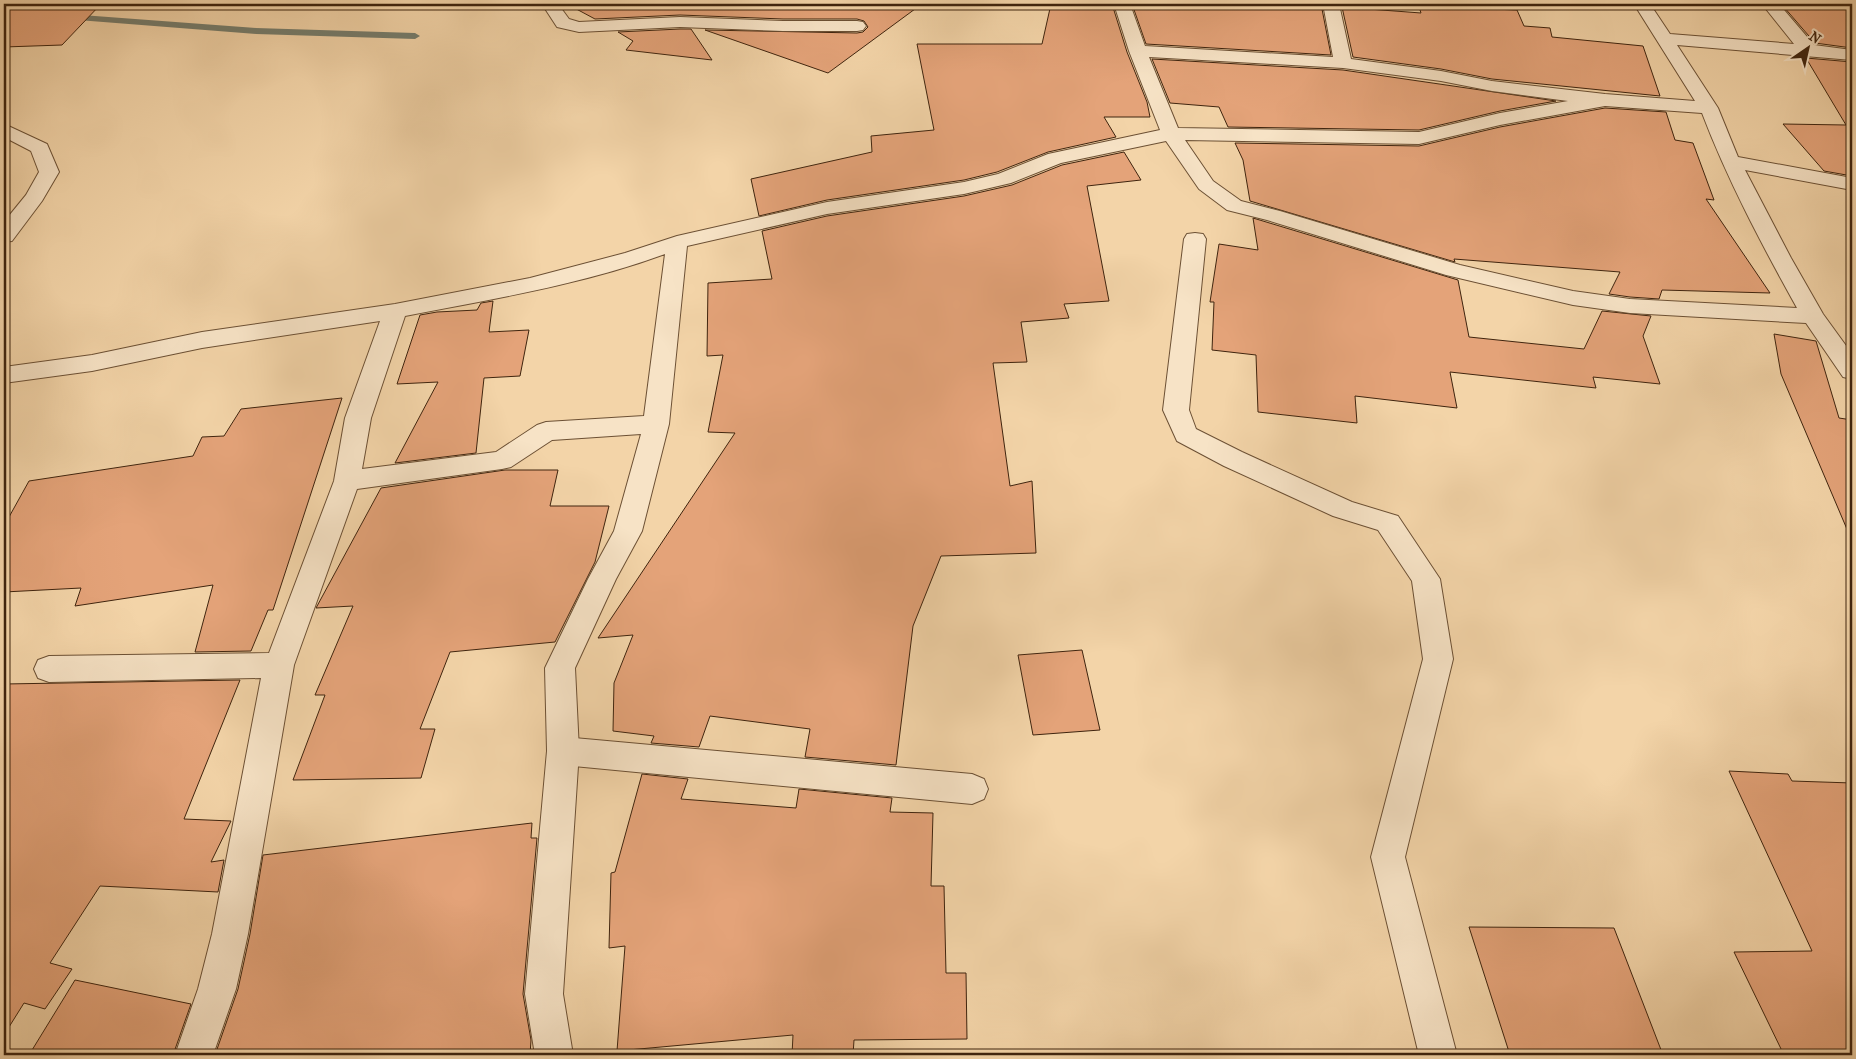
<svg xmlns="http://www.w3.org/2000/svg" width="1856" height="1059" viewBox="0 0 1856 1059" font-family="'IM FELL French Canon',serif">
	<style>
		.lines { fill: none; stroke-linecap: round; stroke-linejoin: round }
		.stream { fill: #767d6d; fill-rule: evenodd }
		.building { fill: #e4a379; stroke: #3f240e }
		.lane-casing { stroke: #6c5034; stroke-width: 2 }
		.street-casing { stroke: #6c5034; stroke-width: 2 }
		.lane { fill: #f7e3c6; fill-rule: evenodd }
		.street { fill: #f7e3c6; fill-rule: evenodd }
	</style>
	<rect width="100%" height="100%" fill="#f3d4a8"/>
	<filter id="stains"><feTurbulence type="fractalNoise" baseFrequency=".004" numOctaves="4"/><feColorMatrix values="0 0 0 0 .2 0 0 0 0 .09 0 0 0 0 .02 0 0 0 .5 -.17"/></filter>
	<radialGradient id="worn" r=".72"><stop offset=".6" stop-color="#630" stop-opacity="0"/><stop offset="1" stop-color="#630" stop-opacity=".3"/></radialGradient>
	<g class="lines">
		<path class="stream" d="M68,14l188,14 159,5 5,3 -5,3 -159,-5 -191,-15v-4z"/>
	</g>
	<path class="building" d="M4,4h97l-39,41 -58,2z
		M567,4h293l55,5 -87,64 -123,-43 152,3 6,-1 5,-5 -4,-6 -7,-2h-74l-103,-4 -85,4z
		M1051,4h61l15,48 20,50 3,15h-46l12,20 -68,15 -51,20 -33,8 -137,20 -68,16 -8,-37 121,-27 -1,-16 63,-6 -17,-86h125z
		M1132,4h189l10,51 -185,-11z
		M1418,4h73l1,5 25,1 7,16 26,2 2,9 91,9 17,50 -168,-17 -51,-10 -88,-12 -11,-50 79,6z
		M1783,6l69,2v40l-37,-5z
		M680,29h11l21,31 -86,-10 7,-9 -15,-9z
		M1806,58l46,4v114l-28,-5 -41,-47 63,1z
		M1152,59l191,11 213,31 -56,10 -81,19 -191,-3 -9,-20 -49,-4z
		M1605,108l61,4 9,28 18,3 21,57 -8,-1 64,94 -108,-3 -3,9 -29,-2 -21,-3 11,-22 -166,-13 1,3 -205,-61 -7,-41 -8,-17 184,3 81,-19z
		M1124,152l17,28 -54,6 22,115 -45,3 5,14 -48,4 6,40 -34,1 17,123 22,-5 4,72 -95,3 -28,70 -17,139 -91,-8 5,-28 -100,-13 -11,31 -48,-4 3,-7 -41,-5 1,-48 19,-48 -35,3 137,-205 -27,-1 15,-77 -16,1 1,-73 64,-4 -10,-48 65,-15 137,-20 48,-11 50,-20z
		M1253,218l205,62 11,57 115,12 18,-38 49,5 -8,20 17,48 -67,-7 3,11 -146,-16 7,36 -102,-12 2,27 -99,-11 -2,-57 -44,-5 2,-48h-4l9,-58 39,6z
		M493,301l-4,31 40,-2 -9,46 -36,2 -8,75 -81,10 43,-81 -41,2 23,-69 17,-3 40,-2 4,-7z
		M1774,334l42,7 23,77 13,2v121l-71,-167z
		M342,398l-69,212h-5l-17,41 -56,1 18,-67 -138,21 6,-18 -77,4v-66l25,-45 164,-25 9,-19 22,-1 17,-27z
		M505,470h53l-8,36h59l-14,56 -40,80 -105,10 -30,77h15l-14,49 -128,2 32,-85h-10l38,-89 -37,2 65,-120z
		M1082,650l18,80 -67,5 -15,-80z
		M240,680l-56,139 47,2 -20,41 13,-2 -6,32 -118,-6 -50,77 22,6 -27,40 -21,-6 -20,32v-351z
		M1729,771l59,3 4,7 60,2v270h-69l-49,-101 78,-1z
		M642,774l46,5 -7,20 115,9 3,-19 93,9 -2,14 43,1 -2,73h13l2,87h20l1,66 -113,1 -1,15h-61l1,-20 -176,16 8,-105 -16,2 2,-75 4,-1z
		M532,823l-1,15h6l-14,156 8,46 -1,15h-315l23,-66 12,-55 13,-79z
		M1469,927l145,1 49,127h-153z
		M75,980l116,24 -18,51h-144z"/>
	<g class="lines">
		<defs>
			<path id="lane" d="M1195,233l8,1 3,5 -17,171 7,19 46,23 110,50 46,14 42,63 13,80 -48,198 52,198h-38l-48,-198 52,-198 -11,-78 -34,-51 -45,-14 -109,-50 -47,-25 -14,-31 21,-171 3,-5z
				M563,737l409,37 12,5 4,10 -4,10 -12,5 -409,-39 -11,-4 -5,-10 5,-10z"/>
			<path id="street" d="M542,4h16l11,15 10,3 101,-5 103,4h74l6,1 3,4 -3,4 -6,1h-74l-103,-4 -101,5 -22,-5z
				M1114,4h16l15,42 188,11 -10,-53h16l12,55 90,12 51,10 113,13 90,7 -61,-97h16l20,30 124,10 -32,-40h17l35,41 38,5v10l-175,-15 41,63 20,49 114,21v12l-107,-20 46,88 32,56 29,40v25l-9,-2 -37,-54 -176,-10 -57,-8 -127,-30 -179,-55 -40,-10 -28,-21 -33,-48 -105,22 -50,20 -47,11 -137,20 -140,32 -18,178 -27,107 -26,48 -41,89 4,83 -16,243 10,61h-38l-10,-61 22,-243 -2,-83 43,-89 26,-48 27,-97 -89,6 -41,27 -9,2 -145,20 -63,176 -46,269 -12,55 -23,66h-38l23,-66 14,-55 49,-256 -212,4 -11,-4 -4,-9 4,-9 11,-4 220,-3 65,-172 11,-63 35,-97 -178,27 -110,23 -88,12v-16l88,-12 110,-23 193,-28 135,-26 95,-25 52,-17 150,-34 137,-20 34,-8 50,-20 112,-24 -31,-79zM1149,57l194,11 98,13 51,10 76,10 -68,12 -81,19 -241,-4zM1605,106l97,7c26,68 60,132 95,195l-167,-9 -57,-8 -113,-26 -180,-54 -39,-10 -28,-20 -28,-41 234,4 81,-19zM665,254l-21,162 -98,6 -9,3 -41,27 -134,17 9,-51 34,-102c87,-17 176,-31 260,-62z
				M4,124l43,20 12,28 -17,29 -30,40 -8,1v-20l22,-27 13,-23 -8,-21 -27,-14z"/>
		</defs>
		<use href="#lane" class="lane-casing"/>
		<use href="#street" class="street-casing"/>
		<use href="#lane" class="lane"/>
		<use href="#street" class="street"/>
	</g>
	<rect width="1856" height="1059" fill="none" stroke="#f3d4a8" stroke-width="20"/>
	<rect x="5" y="5" width="1846" height="1049" fill="none" stroke="#3f240e" stroke-width="2.5"/>
	<rect x="10" y="10" width="1836" height="1039" fill="none" stroke="#3f240e"/>
	<g transform="translate(1808 48) rotate(34)" stroke="#f7e3c6" stroke-width="4" paint-order="stroke">
	<path d="M0-4L9 19L0 12L-9 19Z" fill="#3f240e"/>
	<text y="-8" font-size="14" font-weight="bold" text-anchor="middle" fill="#3f240e">N</text>
	</g>
	<rect width="100%" height="100%" filter="url(#stains)"/>
	<rect width="100%" height="100%" fill="url(#worn)"/>
</svg>
